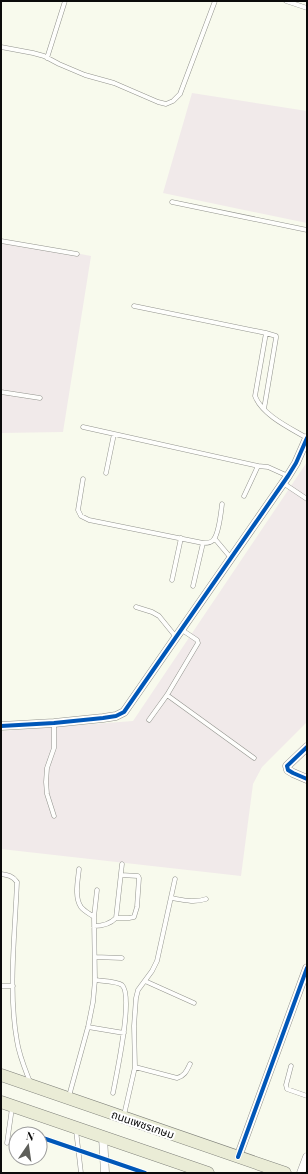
<svg xmlns="http://www.w3.org/2000/svg" width="308" height="1174" viewBox="0 0 308 1174" font-family="'Playfair Display','Noto Sans Thai',serif">
	<style>
		.industrial { fill: #f1eaea }
		.lines { fill: none; stroke-linecap: round; stroke-linejoin: round }
		.service-casing { stroke: #92938d; stroke-width: 5 }
		.minor-casing { stroke: #92938d; stroke-width: 9 }
		.primary-casing { stroke: #7f807a; stroke-width: 13 }
		.service { stroke: #fefefc; stroke-width: 4 }
		.minor { stroke: #fefefc; stroke-width: 8 }
		.primary { stroke: #eaecd6; stroke-width: 12 }
		.cycleway-casing { stroke: #fff; stroke-width: 6 }
		.cycleway { stroke: #0057b8; stroke-width: 4 }
		.labels { text-anchor: middle; dominant-baseline: central; stroke-width: 4; stroke-linejoin: round; paint-order: stroke }
		.street-label { font-size: 11px; fill: #0b0b0b; stroke: #fff }
	</style>
	<rect width="100%" height="100%" fill="#f8faed"/>
	<path class="industrial" d="M192,93l115,18v112l-144,-30z
		M1,239l90,17 -28,176 -62,1z
		M307,462v260l-45,45 -9,17 -12,92 -240,-27v-118l132,-10z"/>
	<g class="lines">
		<defs>
			<path id="service" d="M286,1l21,7
				M1,47l32,6 11,3 15,8 26,11 29,8 44,19 8,2 7,-3 7,-7 35,-93
				M47,58l18,-57
				M172,202l135,28
				M1,241l76,13
				M134,306l132,27 10,3v2l-12,71
				M266,333l-11,63c7,19 35,32 52,42
				M1,392l39,6
				M83,427l175,39
				M106,473l8,-39
				M83,479l-5,31 3,6 8,4 114,23
				M283,483l24,16
				M244,496l14,-30 10,1 20,9
				M215,539l16,19
				M172,580l9,-42
				M193,586l10,-43c4,0 9,0 11,-4 5,-7 7,-26 8,-35
				M136,607l16,5 7,4 17,21
				M167,695l87,63
				M149,720l18,-25 31,-52 -1,-3 -15,-10
				M54,723v25l-7,20 -1,14 1,12 7,22
				M1,874c7,1 12,2 16,8 -2,51 -9,109 0,159 2,14 8,28 13,41
				M171,898c12,2 23,5 35,1
				M94,917l3,-27
				M116,918h13l5,-1 3,-10 2,-29 -1,-2 -17,-1
				M94,926c9,0 16,-2 22,-8l6,-54
				M95,957l27,1
				M95,980c6,1 22,1 27,5 12,11 -6,91 -9,108
				M145,981l49,22
				M1,986h12
				M88,1027l36,6
				M291,1066l-5,19 1,4 20,7
				M135,1067l42,11c8,-2 10,-8 13,-14
				M69,1096l19,-69 5,-25 2,-22 -1,-63c-4,-3 -10,-6 -13,-10 -7,-10 -3,-27 -2,-38
				M124,1115l11,-48 -1,-41 2,-28 2,-8 14,-19 5,-10 18,-82
				M76,1130l5,43
				M7,1143l5,-35"/>
			<path id="minor" d="M1,726l53,-3 49,-5 13,-2 8,-4 164,-236 8,-13 11,-25
				M307,747l-20,19 1,4 5,3 14,6
				M103,1137l2,36
				M238,1157l69,-189
				M301,1173l6,-16"/>
			<path id="primary" d="M1,1075l284,98
				M1,1102l207,71"/>
		</defs>
		<use href="#service" class="service-casing"/>
		<use href="#minor" class="minor-casing"/>
		<use href="#primary" class="primary-casing"/>
		<use href="#service" class="service"/>
		<use href="#minor" class="minor"/>
		<use href="#primary" class="primary"/>
		<defs>
			<path id="cycleway" d="M1,726l53,-3 49,-5 13,-2 8,-4 164,-236 8,-13 11,-25
				M307,747l-20,19 1,4 5,3 14,6
				M40,1137l105,36
				M238,1157l69,-189"/>
		</defs>
		<use href="#cycleway" class="cycleway-casing"/>
		<use href="#cycleway" class="cycleway"/>
	</g>
	<g class="labels">
		<g class="street-label">
			<text transform="translate(143 1124) rotate(19)">ถนนเพชรเกษม</text>
		</g>
	</g>
	<rect width="308" height="1174" fill="none" stroke="#0b0b0b" stroke-width="4"/>
	<g transform="translate(28 1146) rotate(13)"><circle r="19" fill="#ffffff" stroke="#9d9d9d"/>
	<path d="M0-3L7 15L0 10L-7 15Z" fill="#5e5f5a"/>
	<text y="-6" font-size="11" font-weight="bold" text-anchor="middle" fill="#0b0b0b">N</text>
	</g>
</svg>
